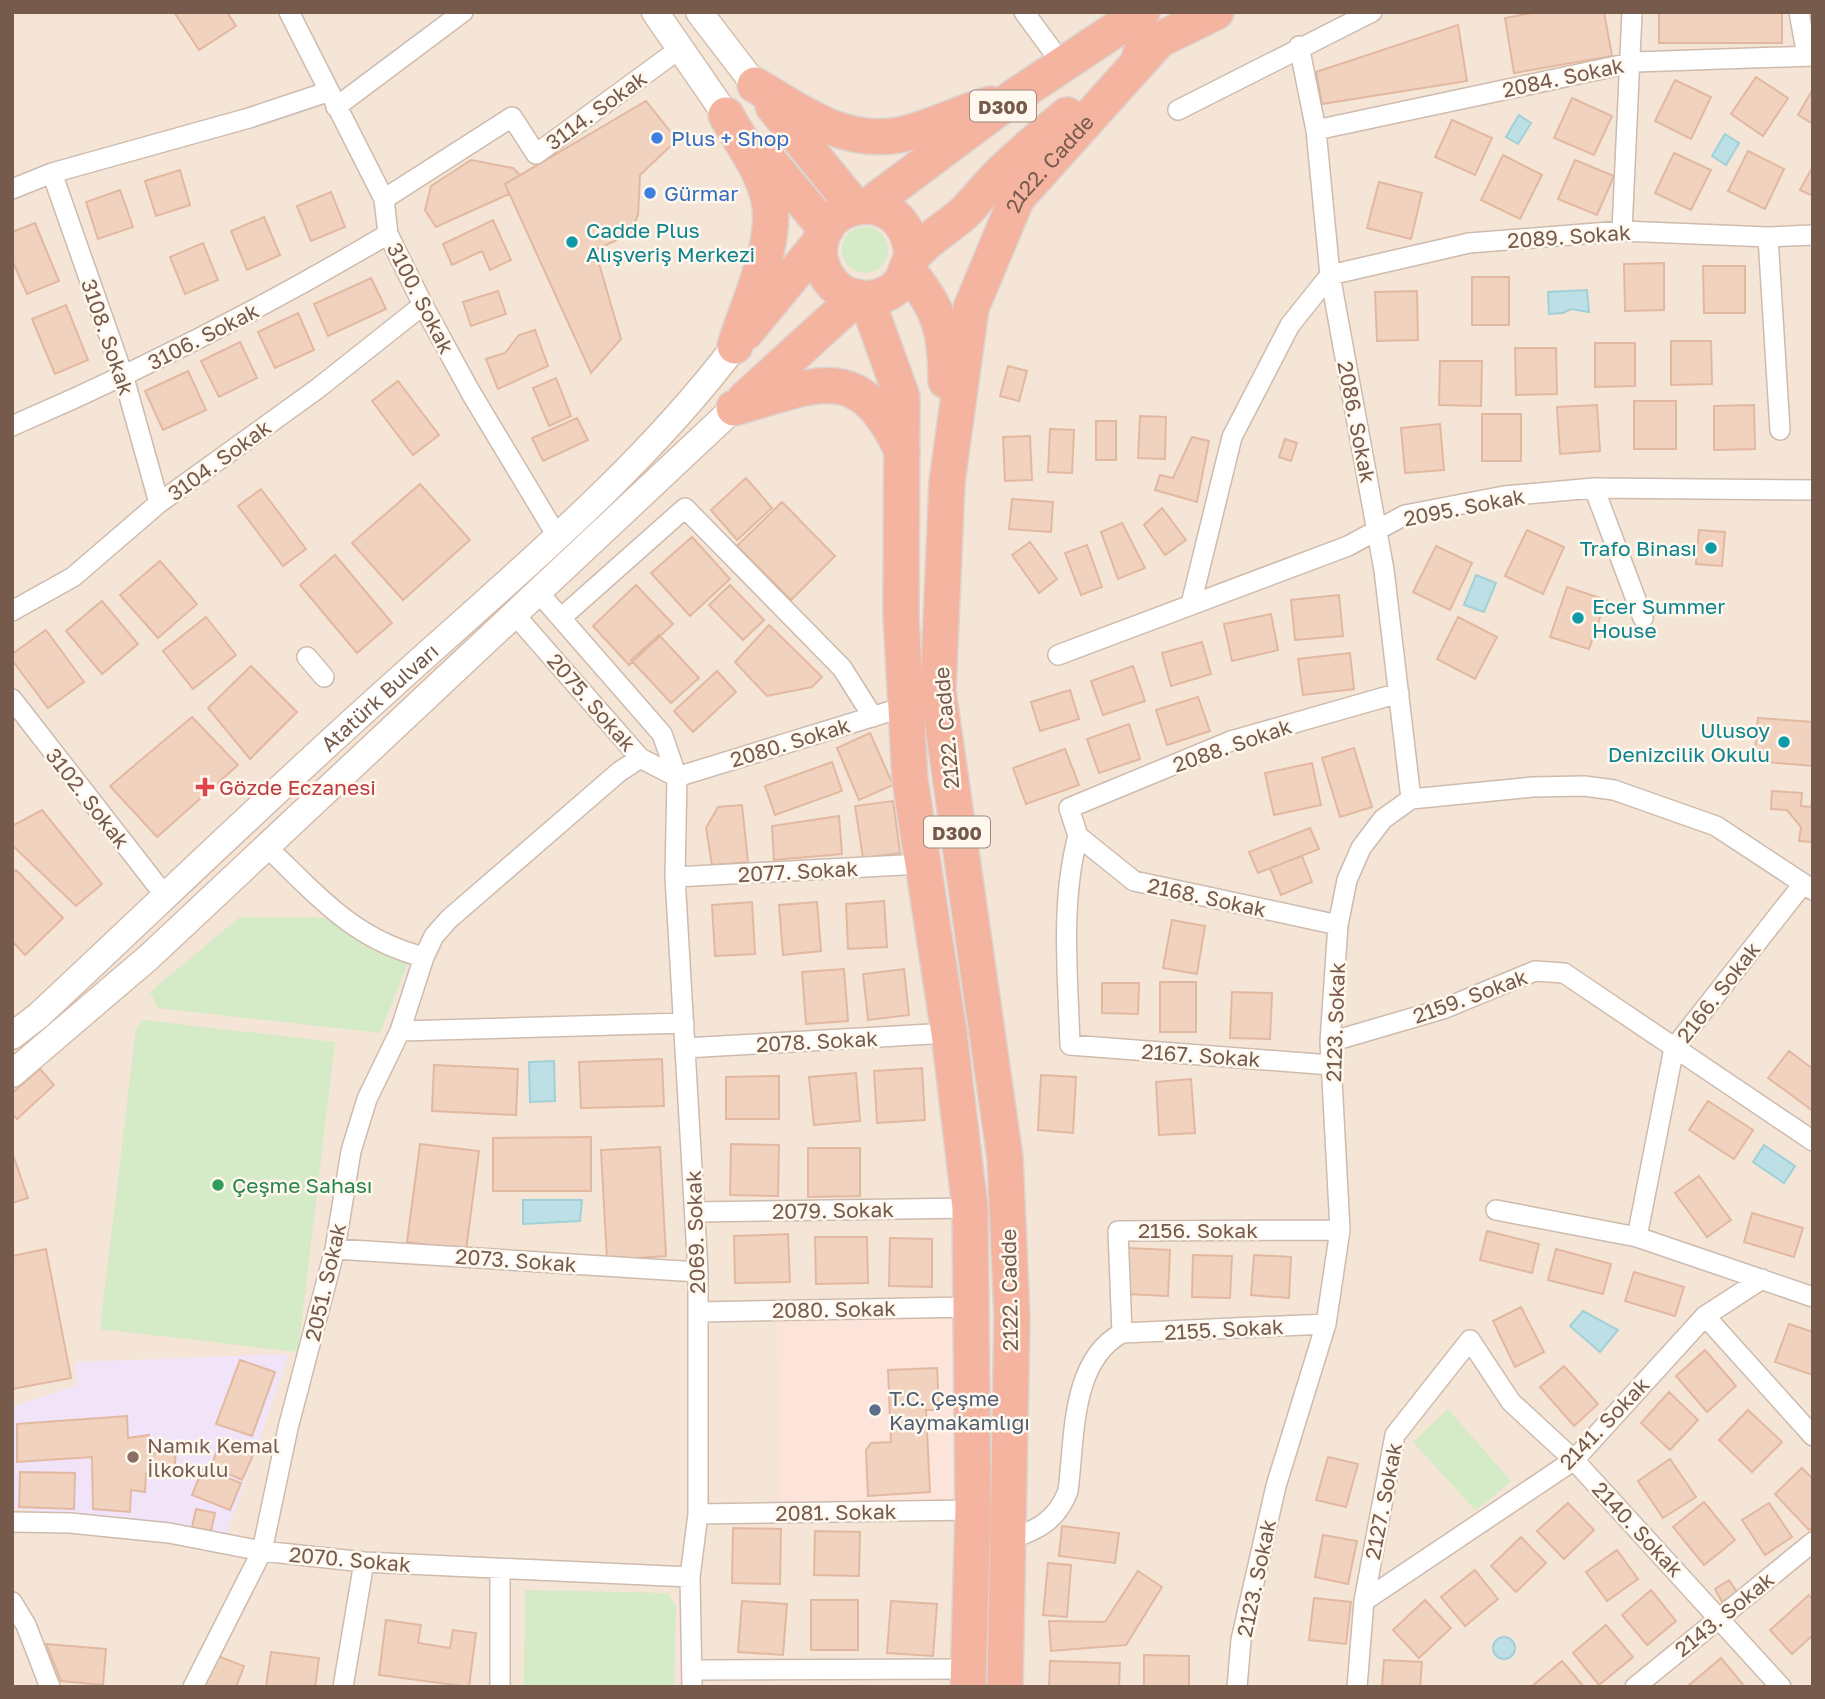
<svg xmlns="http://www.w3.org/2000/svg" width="1825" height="1699" viewBox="0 0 1825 1699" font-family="'Golos Text',sans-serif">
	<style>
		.residential { fill: #f4e5d6 }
		.commercial { fill: #fce4db }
		.education { fill: #f1e4f9 }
		.green { fill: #d5eac6 }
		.water { fill: #bce0e6; stroke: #a2d0d7; stroke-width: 2 }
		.building { fill: #f1d2bf; stroke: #e3b8a0; stroke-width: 2 }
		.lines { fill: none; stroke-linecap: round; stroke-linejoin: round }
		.street-casing { stroke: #cebbae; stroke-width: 22 }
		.secondary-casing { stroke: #d3bdae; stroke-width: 29 }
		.highway-casing { stroke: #dbd4d0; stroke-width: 38 }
		.street { stroke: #fff; stroke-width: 19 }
		.secondary { stroke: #fff; stroke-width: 26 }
		.highway { stroke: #f5b4a0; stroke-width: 35 }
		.shop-dot { fill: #3f7fe0; stroke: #fff8ee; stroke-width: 2.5 }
		.culture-dot { fill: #0f9aa8; stroke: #fff8ee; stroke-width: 2.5 }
		.health-dot { fill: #e0444e; stroke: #fff8ee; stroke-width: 2.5 }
		.leisure-dot { fill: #2e9e5b; stroke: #fff8ee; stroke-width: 2.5 }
		.service-dot { fill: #5c6f8a; stroke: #fff8ee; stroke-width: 2.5 }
		.education-dot { fill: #8d6e63; stroke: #fff8ee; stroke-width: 2.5 }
		.labels { text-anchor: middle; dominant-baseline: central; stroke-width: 5; stroke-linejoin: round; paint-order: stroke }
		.shield { fill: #fff8ee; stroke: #9f897d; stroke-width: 2 }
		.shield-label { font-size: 19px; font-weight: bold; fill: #765a4c }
		.street-label { font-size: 21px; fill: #765a4c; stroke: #fff8ee }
		.shop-label { font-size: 21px; fill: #366cbe; stroke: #fff8ee; text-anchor: start }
		.culture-label { font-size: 21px; fill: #0d838f; stroke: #fff8ee; text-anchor: start }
		.health-label { font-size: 21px; fill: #be3a42; stroke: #fff8ee; text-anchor: start }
		.leisure-label { font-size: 21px; fill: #27864d; stroke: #fff8ee; text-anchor: start }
		.service-label { font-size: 21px; fill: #4e5e75; stroke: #fff8ee; text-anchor: start }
		.education-label { font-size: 21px; fill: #785e54; stroke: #fff8ee; text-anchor: start }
	</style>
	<rect width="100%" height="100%" fill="#fcf4e7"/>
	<path class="residential" d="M12,12h1801v1675h-1801z"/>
	<path class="commercial" d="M971,1307l2,203 -193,3 -3,-203z"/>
	<path class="education" d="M289,1354l-63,182 -214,-28v-101l65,-22 -1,-23z"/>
	<path class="green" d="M842 250a23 23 0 1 1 46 0a23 23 0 1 1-46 0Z
		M240,917l97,1c15,28 43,36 72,43l-29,72 -222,-25 -8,-16z
		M143,1020l192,22 -37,310 -198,-23 36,-301z
		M1448,1409l63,72 -35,30 -63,-69z
		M525,1590l143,3 8,13 -2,81h-150z"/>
	<path class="water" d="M1519,115l12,8 -13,21 -12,-7z
		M1725,134l14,9 -13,22 -14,-9z
		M1587,290l2,22 -18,-3 -8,4 -14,1 -1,-22z
		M1476,575l20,8 -12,29 -20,-7z
		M554,1061l1,40 -25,1 -1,-40z
		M1764,1145l31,21 -11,17 -31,-21z
		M523,1200h59l-2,21 -57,3z
		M1583,1311l35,19 -18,22 -30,-26z
		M1493 1648a11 11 0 1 1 22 0a11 11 0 1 1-22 0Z"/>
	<path class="building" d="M174,12h53l9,14 -37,24z
		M1537,12h67l8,44 -98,17 -9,-55z
		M1659,12h123v31h-123z
		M1458,25l9,56 -145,23 -6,-32z
		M1756,77l32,21 -25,38 -32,-22z
		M1675,80l36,17 -20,42 -36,-18z
		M1813,89v35l-15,-9z
		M1572,98l40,18 -18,39 -40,-17z
		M646,101l31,39 -37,35 -2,40 -8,19 -35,16 26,89 -30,34 -86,-189z
		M1452,120l40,18 -17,37 -40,-18z
		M1748,151l36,18 -19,40 -37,-18z
		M1674,153l37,17 -20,40 -36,-17z
		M1503,155l39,20 -22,44 -39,-19z
		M471,160l42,8 7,7 -15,9 4,10 -73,33 -11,-17 6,-24z
		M1575,160l39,16 -17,39 -39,-16z
		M1813,166v30l-13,-6z
		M180,170l10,35 -34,11 -11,-35z
		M1379,182l43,11 -11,46 -44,-11z
		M120,190l13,37 -35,12 -12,-37z
		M331,192l14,35 -34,14 -14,-35z
		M264,217l16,38 -33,15 -16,-39z
		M493,220l18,40 -21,10 -8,-19 -30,14 -9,-21z
		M35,223l24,58 -32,13 -15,-34v-28z
		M203,243l15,37 -33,14 -15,-37z
		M1664,263v47l-39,1 -1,-47z
		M1703,266h42v47h-41z
		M1472,277h37v48h-37z
		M371,278l15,31 -58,27 -14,-32z
		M498,291l8,23 -35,12 -8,-24z
		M1417,291l1,49 -41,1 -2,-49z
		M66,305l22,55 -33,14 -23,-55z
		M298,313l16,37 -39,18 -17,-36z
		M535,330l13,36 -50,23 -12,-30 19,-6 14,-18z
		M1671,341h40l1,43 -41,1z
		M240,342l17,36 -38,19 -18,-36z
		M1595,343h40v43l-40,1z
		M1515,348h41l1,46 -41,1z
		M1440,361h42l-1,45 -42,-1z
		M1008,366l19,5 -8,30 -19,-5z
		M188,371l18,39 -43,20 -18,-39z
		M556,378l15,38 -22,10 -16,-38z
		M398,381l41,54 -26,20 -41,-54z
		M1634,401h42v48h-42z
		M1597,405l3,46 -40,3 -3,-47z
		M1754,405l1,44 -41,1v-44z
		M1482,414h39v47h-39z
		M1140,416l26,1 -1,42 -27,-1z
		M577,418l11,22 -45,21 -11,-23z
		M1096,421h20v39h-20z
		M1440,424l4,46 -39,3 -4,-45z
		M1050,429l24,1 -2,43 -24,-1z
		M1030,436l2,44 -27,1 -2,-44z
		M1192,437l17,4 -12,61 -42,-12 5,-15 13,3z
		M1285,439l12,4 -6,18 -12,-4z
		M746,478l26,30 -35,32 -26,-30z
		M420,484l50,56 -67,60 -51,-57z
		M261,489l45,60 -23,17 -45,-60z
		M1012,499l41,3 -2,30 -42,-3z
		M782,502l53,54 -44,44 -54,-54z
		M1162,508l24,32 -21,15 -21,-30z
		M1122,523l23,45 -27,11 -17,-47z
		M1527,530l37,17 -21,47 -38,-18z
		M1699,530l26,2 -3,34 -26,-2z
		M692,537l38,42 -40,37 -39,-43z
		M1030,542l27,37 -18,14 -27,-38z
		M1087,545l15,42 -21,8 -16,-42z
		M1436,546l36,17 -22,47 -37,-18z
		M335,555l57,68 -35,30 -57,-68z
		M160,561l37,43 -39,34 -38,-43z
		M636,585l37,39 -44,41 -36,-39z
		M730,585l34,35 -21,20 -34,-35z
		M1567,587l39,13 -17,49 -39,-12z
		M1339,595l4,41 -48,4 -4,-40z
		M102,601l36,43 -36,30 -36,-43z
		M1271,614l7,36 -46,11 -8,-37z
		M206,617l30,38 -43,34 -30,-38z
		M1458,617l39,20 -22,42 -38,-20z
		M769,625l53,52 -10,10 -45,9 -32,-34z
		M46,630l38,52 -36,26 -36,-48v-6z
		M659,635l40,43 -28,25 -40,-43z
		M1202,642l9,32 -40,12 -9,-33z
		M1350,653l4,36 -51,6 -5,-36z
		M251,666l46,46 -47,47 -42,-51z
		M1133,666l12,35 -42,14 -12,-34z
		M717,671l19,21 -43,40 -19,-21z
		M1070,690l9,29 -39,12 -9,-29z
		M1198,697l12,34 -43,14 -11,-35z
		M192,717l46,48 -81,72 -47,-51z
		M1758,718l55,4v44l-59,-5z
		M1129,724l11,35 -41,14 -12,-34z
		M870,733l23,52 -34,15 -22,-52z
		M1354,748l18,59 -32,10 -18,-59z
		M1065,749l14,36 -53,19 -13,-36z
		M832,762l10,29 -67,24 -10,-29z
		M1312,763l9,42 -47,10 -9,-42z
		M1772,791l30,2 -1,13 10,1 2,-13v48l-14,-1 2,-14 -14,-17 -16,-1z
		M893,801l7,52 -37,5 -8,-52z
		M742,805l6,57 -36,3 -6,-37 12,-21z
		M42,810l60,74 -26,22 -64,-61v-19z
		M839,816l3,38 -68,6 -2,-34z
		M1310,828l9,21 -61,24 -9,-21z
		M1302,856l10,26 -31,13 -11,-27z
		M16,870l47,48 -38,37 -13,-14v-67z
		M884,901l3,46 -39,2 -2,-45z
		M752,902l3,52 -40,2 -3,-51z
		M817,902l4,49 -38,4 -4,-50z
		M1172,920l33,6 -8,48 -34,-6z
		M844,969l4,52 -42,3 -4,-52z
		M904,969l5,46 -41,5 -5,-46z
		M1160,982h36v50h-36z
		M1102,983h37l-1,31 -36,-1z
		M1232,992l40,1 -2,46 -40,-1z
		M1789,1051l24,18v42l-45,-33z
		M662,1059l2,47 -83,2 -2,-46z
		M434,1065l84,4 -2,46 -84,-4z
		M922,1068l3,52 -48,3 -3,-52z
		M40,1069l14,16 -37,34 -5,-5v-21z
		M856,1073l4,48 -46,4 -5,-48z
		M1041,1075l35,2 -3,56 -35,-3z
		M779,1076v43h-53v-42z
		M1191,1079l4,54 -36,2 -3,-53z
		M1708,1101l45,29 -19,29 -45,-29z
		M591,1137v54h-98v-53z
		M420,1144l59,7 -13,99 -59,-8z
		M731,1144l48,1 -1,51 -48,-1z
		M660,1147l6,109 -59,4 -6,-110z
		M808,1148h52v48l-52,1z
		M12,1152l16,46 -16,5z
		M1699,1176l32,44 -24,17 -32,-44z
		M1752,1213l51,15 -9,29 -50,-15z
		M1487,1231l52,13 -7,29 -52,-13z
		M788,1234l2,48 -55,1 -1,-47z
		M815,1237h52l1,46 -52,1z
		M890,1238l42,1v48l-43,-1z
		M1128,1248l42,2 -2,46 -42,-2z
		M46,1249l25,129 -59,11v-133z
		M1556,1249l55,15 -8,30 -55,-14z
		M1193,1255l39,1 -2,42 -38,-1z
		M1254,1255l37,2 -2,41 -38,-3z
		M1634,1272l50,15 -9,29 -50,-15z
		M1521,1307l23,45 -29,15 -22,-46z
		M1789,1324l24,8v43l-38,-13z
		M1705,1350l31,36 -29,26 -31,-36z
		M240,1360l35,12 -23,64 -36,-12z
		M1564,1366l34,38 -24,22 -34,-39z
		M937,1368l2,42h-13l4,82 -62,4 -2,-46 5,-7 20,-1 -3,-72z
		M1669,1392l29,28 -28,30 -29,-27z
		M1748,1410l34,32 -30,30 -33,-32z
		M127,1416l1,22 21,-3 1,19 26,-4 -2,26 -28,-3 -1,19 -14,-2 -1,22 -37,-3 -1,-52 -75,5v-38z
		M222,1439l32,14 -12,27 -31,-14z
		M1328,1457l30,7 -12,43 -30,-7z
		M1670,1459l26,38 -33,21 -25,-37z
		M203,1468l38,15 -11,27 -38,-15z
		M1802,1468l11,11v48l-4,3 -34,-36z
		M20,1472l55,1 -1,36 -55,-2z
		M1704,1502l31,38 -31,25 -31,-38z
		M1568,1503l26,27 -30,29 -27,-28z
		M1769,1503l23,34 -27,18 -23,-35z
		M196,1509l19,4 -4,18 -19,-4z
		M1062,1526l57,7 -4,30 -56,-7z
		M733,1528l48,1 -1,55 -48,-1z
		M815,1531l45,1 -1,44 -45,-1z
		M1323,1535l34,6 -9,43 -33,-7z
		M1521,1537l25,26 -30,29 -25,-26z
		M1617,1550l21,29 -31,22 -21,-29z
		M1048,1563l23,2 -4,52 -24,-2z
		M1475,1570l23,29 -33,27 -24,-29z
		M1138,1571l24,16 -36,58 -75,6 -2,-30 56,1z
		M1729,1580l8,12 -15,10 -7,-13z
		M1651,1590l25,31 -29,24 -25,-30z
		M1809,1595l4,5v35l-21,19 -22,-24z
		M1314,1598l37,4 -5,42 -37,-4z
		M811,1600h47v50h-47z
		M1425,1600l26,28 -32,30 -26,-28z
		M742,1601l45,3 -4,51 -45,-3z
		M891,1601l46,3 -4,52 -46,-3z
		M386,1620l35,5 -3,18 32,5 3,-18 23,3 -7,54 -90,-12z
		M1606,1625l27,32 -34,28 -26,-32z
		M46,1644l60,5 -3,36 -42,-4z
		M271,1652l48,6 -4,29h-49z
		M215,1655l29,11 -8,21h-34z
		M1144,1655l45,1v31h-45z
		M1721,1658l24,29h-57v-1z
		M1384,1660l38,2 -2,25h-38z
		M1050,1661l70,2 -1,24h-70z
		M1562,1661l22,26h-53z"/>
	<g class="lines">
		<defs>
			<path id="street" d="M289,12l95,187 4,35 35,71 48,88 86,143
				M1024,12l39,53
				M1799,12l8,44
				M1299,46l17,84 14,145 54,295 27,229
				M336,107l127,-95
				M1178,110l194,-98
				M1316,130l319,-68 178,-6
				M52,173l72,205 35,125
				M12,189l40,-16 197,-55 78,-26
				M384,199l128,-82 24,37 142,-104
				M1622,231l10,-219
				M1768,237l12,193
				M12,426c130,-56 255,-120 376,-192
				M1594,488l49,130
				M539,593l123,141 15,43 -2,100 23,395v242l-8,63 2,110
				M1191,604l41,-167 58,-112 40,-50 139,-32 153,-12 146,6 45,-2
				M12,611l61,-34 86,-74 158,-114 106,-84
				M516,616l124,142 37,19
				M561,618l124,-110 157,160 31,49
				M1058,655l290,-109 57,-31 99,-19 90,-8 219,2
				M307,657l17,20
				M12,699l154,198
				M677,777l227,-70
				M1078,836c-18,66 -10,141 -8,209l261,20
				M267,847c50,48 87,93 157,110
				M675,877l247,-13
				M1338,925l-204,-44 -56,-45 -9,-28 162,-67 168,-48
				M400,1031l284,-8
				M1330,1042l113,-33 92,-38 29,2 249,168
				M685,1048l264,-15
				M1496,1210l141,27 176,60
				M695,1212l275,-4
				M1637,1237l37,-189 129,-164
				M335,1249l363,23
				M698,1312l273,-5
				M1705,1316l108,120
				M1122,1333l-4,-102 222,-1
				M698,1514l275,-4
				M12,1522l58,1 99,10 93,18 102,11 326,15
				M1006,1541c31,-11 50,-19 62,-50 7,-52 2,-130 54,-158l204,-9
				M500,1569v118
				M1364,1601l210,-141 131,-144 57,-37
				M12,1602l14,23 24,62
				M693,1670l275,-1
				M193,1687l69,-136 26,-123 47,-179 16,-98 16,-52 33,-68 24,-74 10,-21 15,-17 170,-147 21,-14
				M343,1687l21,-125
				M1237,1687l4,-47 35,-154 50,-162 14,-94 -10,-188 8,-117 9,-45 14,-32 22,-29 28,-20 122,-12 51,-1 30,4 102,36 97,64
				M1357,1687l7,-86 31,-166 75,-95 41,62 63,58 207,227
				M1635,1687l178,-145"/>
			<g id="secondary">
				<path d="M655,12l71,103"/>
				<path d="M699,12l56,73"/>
				<path id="s1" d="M12,1036l26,-20c119,-111 235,-224 356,-332 118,-107 245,-211 341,-338"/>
				<path d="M12,1074l137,-117 585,-549"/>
			</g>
			<g id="highway">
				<path d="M1140,55l19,-15 57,-28"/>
				<path d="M755,85c45,27 88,60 144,50 31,-6 61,-23 92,-31"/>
				<path d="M773,106l82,101"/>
				<path d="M726,115c14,25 35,53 42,81 12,43 -20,107 -33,150"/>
				<path d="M762,153l64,76"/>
				<path d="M868,206l146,-109 128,-85"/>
				<path d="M912,256c-5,-77 -106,-56 -91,6 3,12 11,23 21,30 15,8 31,9 46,1 21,-12 15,-25 26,-38 13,-16 34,-28 49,-41 14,-14 26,-30 40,-43 20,-19 42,-38 64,-56"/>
				<path d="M908,271c32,37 38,62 38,110"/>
				<path d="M867,300l35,97 -1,219 9,164 39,253 21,175 3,302 -5,177"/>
				<path d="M746,332l75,-91"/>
				<path d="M745,399l112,-102"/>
				<path d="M734,408c79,-22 125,-52 168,43"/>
				<path id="s2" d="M1005,1687l7,-370 -7,-159 -67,-467 9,-209 24,-174 46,-110 142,-158"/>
			</g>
		</defs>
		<use href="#street" class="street-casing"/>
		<use href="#secondary" class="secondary-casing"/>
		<use href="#highway" class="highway-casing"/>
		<use href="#street" class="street"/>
		<use href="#secondary" class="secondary"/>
		<use href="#highway" class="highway"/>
	</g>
	<g class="shop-dot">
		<circle cx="657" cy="138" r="7"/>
		<circle cx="650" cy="193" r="7"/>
	</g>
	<g class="culture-dot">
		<circle cx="572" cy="242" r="7"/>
		<circle cx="1711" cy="548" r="7"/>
		<circle cx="1578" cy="618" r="7"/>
		<circle cx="1784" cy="742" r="7"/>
	</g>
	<path class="health-dot" d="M201.5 776.5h7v7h7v7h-7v7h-7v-7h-7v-7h7z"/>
	<circle class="leisure-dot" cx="218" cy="1185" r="7"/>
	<circle class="service-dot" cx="875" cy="1410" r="7"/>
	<circle class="education-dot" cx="133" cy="1457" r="7"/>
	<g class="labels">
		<g class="shield">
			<rect x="970" y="90.5" width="66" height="31" rx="5"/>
			<rect x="924" y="816.5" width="66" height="31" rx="5"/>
		</g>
		<g class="shield-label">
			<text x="1003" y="106">D300</text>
			<text x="957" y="832">D300</text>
		</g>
		<g class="street-label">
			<text transform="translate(1563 77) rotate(-12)">2084. Sokak</text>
			<text transform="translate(596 110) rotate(-36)">3114. Sokak</text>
			<text stroke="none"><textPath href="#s2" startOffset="1552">2122. Cadde</textPath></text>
			<text transform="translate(1569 236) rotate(-4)">2089. Sokak</text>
			<text transform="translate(421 298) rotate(63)">3100. Sokak</text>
			<text transform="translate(203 336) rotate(-27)">3106. Sokak</text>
			<text transform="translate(108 337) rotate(71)">3108. Sokak</text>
			<text transform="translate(1357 422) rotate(79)">2086. Sokak</text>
			<text transform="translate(219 460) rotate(-36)">3104. Sokak</text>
			<text transform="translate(1464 507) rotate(-11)">2095. Sokak</text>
			<text stroke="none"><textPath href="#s1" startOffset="500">Atatürk Bulvarı</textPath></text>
			<text transform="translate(592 702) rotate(49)">2075. Sokak</text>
			<text transform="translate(946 728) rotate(-95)">2122. Cadde</text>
			<text transform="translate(790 742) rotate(-17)">2080. Sokak</text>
			<text transform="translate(1232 745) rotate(-19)">2088. Sokak</text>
			<text transform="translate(88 798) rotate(52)">3102. Sokak</text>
			<text transform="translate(798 871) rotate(-3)">2077. Sokak</text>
			<text transform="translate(1207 897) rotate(12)">2168. Sokak</text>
			<text transform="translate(1718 992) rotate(-52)">2166. Sokak</text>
			<text transform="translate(1470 996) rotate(-20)">2159. Sokak</text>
			<text transform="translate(1335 1022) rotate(-88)">2123. Sokak</text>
			<text transform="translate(817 1041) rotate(-3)">2078. Sokak</text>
			<text transform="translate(1201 1055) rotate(4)">2167. Sokak</text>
			<text transform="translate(833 1210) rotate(-1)">2079. Sokak</text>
			<text x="1198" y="1230">2156. Sokak</text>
			<text transform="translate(695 1232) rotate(-92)">2069. Sokak</text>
			<text transform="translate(516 1260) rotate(4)">2073. Sokak</text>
			<text transform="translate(325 1282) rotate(-77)">2051. Sokak</text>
			<text transform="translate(1009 1290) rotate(-91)">2122. Cadde</text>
			<text transform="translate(834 1309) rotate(-1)">2080. Sokak</text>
			<text transform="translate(1224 1329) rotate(-3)">2155. Sokak</text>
			<text transform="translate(1604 1423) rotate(-46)">2141. Sokak</text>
			<text transform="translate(1383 1501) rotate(-79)">2127. Sokak</text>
			<text transform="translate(836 1512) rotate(-1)">2081. Sokak</text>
			<text transform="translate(1638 1529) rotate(47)">2140. Sokak</text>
			<text transform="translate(350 1559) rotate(5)">2070. Sokak</text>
			<text transform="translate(1256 1578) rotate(-78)">2123. Sokak</text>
			<text transform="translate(1724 1614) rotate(-39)">2143. Sokak</text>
		</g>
		<g class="shop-label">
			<text x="671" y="138">Plus + Shop</text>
			<text x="664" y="193">Gürmar</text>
		</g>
		<g class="culture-label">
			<text x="586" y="230">Cadde Plus<tspan x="586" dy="24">Alışveriş Merkezi</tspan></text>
			<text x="1697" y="548" text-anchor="end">Trafo Binası</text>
			<text x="1592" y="606">Ecer Summer<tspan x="1592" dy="24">House</tspan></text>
			<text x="1770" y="730" text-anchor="end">Ulusoy<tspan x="1770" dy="24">Denizcilik Okulu</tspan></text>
		</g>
		<g class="health-label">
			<text x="219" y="787">Gözde Eczanesi</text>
		</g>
		<g class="leisure-label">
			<text x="232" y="1185">Çeşme Sahası</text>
		</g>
		<g class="service-label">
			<text x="889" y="1398">T.C. Çeşme<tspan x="889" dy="24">Kaymakamlığı</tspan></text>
		</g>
		<g class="education-label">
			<text x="147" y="1445">Namık Kemal<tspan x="147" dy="24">İlkokulu</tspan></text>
		</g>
	</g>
	<rect width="1825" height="1699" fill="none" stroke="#765a4c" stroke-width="28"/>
</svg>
